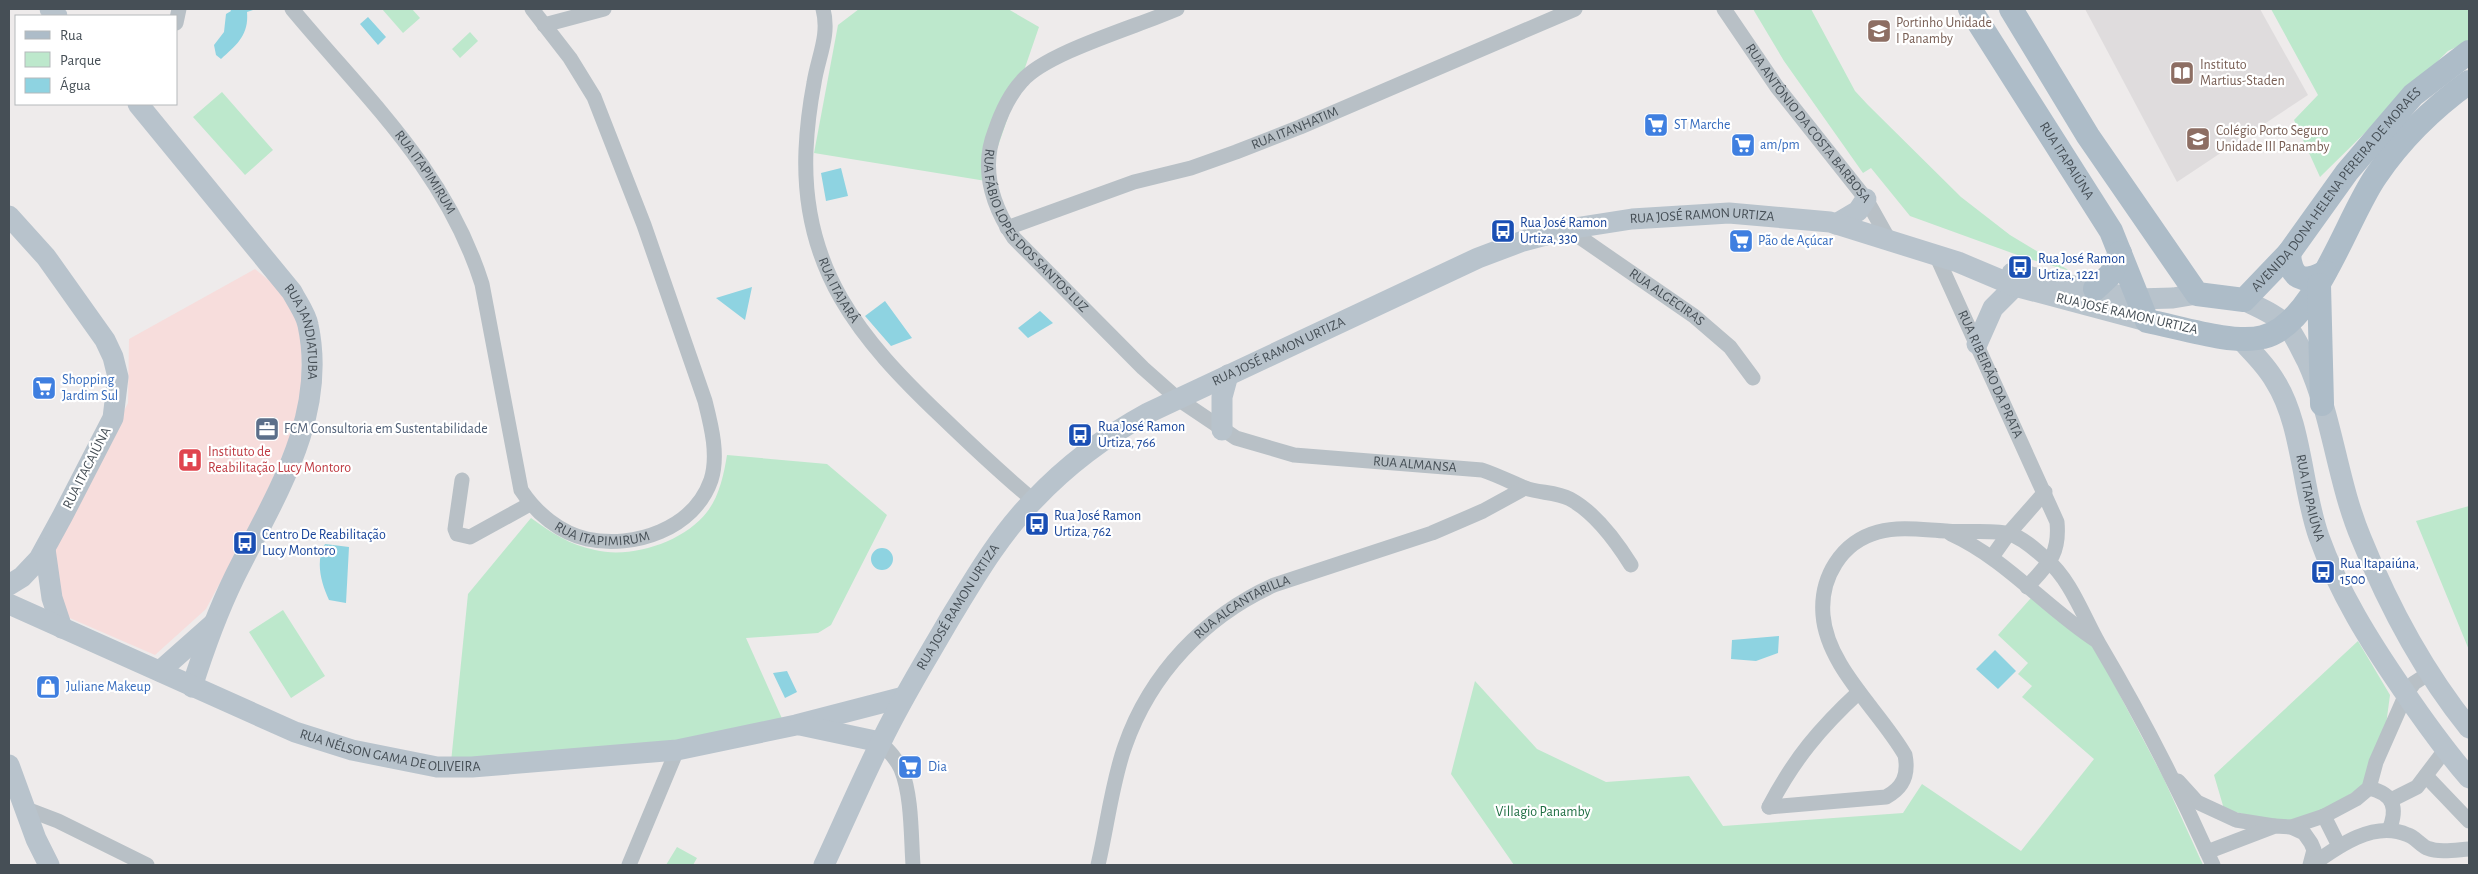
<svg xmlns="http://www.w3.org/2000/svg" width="2478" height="874" viewBox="0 0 2478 874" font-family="'Alegreya Sans',sans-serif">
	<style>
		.education { fill: #dfdcdd }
		.medical { fill: #f7dddc }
		.green { fill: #bde8cc }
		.water { fill: #8ed3e1 }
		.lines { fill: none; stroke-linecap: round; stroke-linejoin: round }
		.street { stroke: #b8c0c6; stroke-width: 15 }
		.secondary { stroke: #b8c3cc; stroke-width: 21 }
		.primary { stroke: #adbcc8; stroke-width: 24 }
		.labels { text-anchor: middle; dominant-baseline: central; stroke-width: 4.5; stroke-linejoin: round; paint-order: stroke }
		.education-label { font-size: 14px; fill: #785e54; stroke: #fff; text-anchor: start }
		.street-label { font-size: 14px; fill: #464f56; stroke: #fff }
		.shop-label { font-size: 14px; fill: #366cbe; stroke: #fff; text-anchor: start }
		.transit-label { font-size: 14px; fill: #164399; stroke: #fff; text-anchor: start }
		.service-label { font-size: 14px; fill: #4e5e75; stroke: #fff; text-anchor: start }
		.health-label { font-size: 14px; fill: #be3a42; stroke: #fff; text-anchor: start }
		.park-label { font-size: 14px; fill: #206f44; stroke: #fff }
	</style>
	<rect width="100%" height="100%" fill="#eeebeb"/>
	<path class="education" d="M2085,9h175l48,86 -131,87z"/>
	<path class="medical" d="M255,269l33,27 14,28 -1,87 -41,97 -54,101 -51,46 -90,-39 -11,-66 74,-147 1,-64z"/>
	<path class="green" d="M382,9h30l8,9 -17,15z
		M859,9h149l31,18 -53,154 -172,-28 24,-128z
		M1753,9h58l44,82 13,14 93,92 49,38 60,36 -47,-14 -113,-41 -39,-48 -8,5 -79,-112z
		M2271,9h198v32l-21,10 -128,126 -26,-57 24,-25z
		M470,32l8,9 -18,17 -8,-9z
		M222,92l51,58 -28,25 -52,-58z
		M727,455l100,9 60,51 -56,110 -13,8 -72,5 38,85 -89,18 -244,21 17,-168 63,-76c21,15 39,27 64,32 36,9 89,-8 112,-38 12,-15 17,-38 20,-57z
		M2469,506v144l-53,-129z
		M2031,598l64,50 68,129 40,88h-689l-63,-91 24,-93 62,68 69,33 83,-6 34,50 180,-13 19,-29 99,67 73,-92 -72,-62 10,-11 -14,-12 10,-11 -30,-28z
		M283,610l42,66 -34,22 -42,-66z
		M2358,641l32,54 -4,30 -22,60 -41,27 -46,11 -53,-14 -10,-34z
		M677,847l20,11 -4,7h-27z"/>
	<path class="water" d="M230,9l23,1 -6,2c2,23 -10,33 -26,47l-5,-4 -2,-10 10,-13 2,-18 5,-3z
		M368,17l18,20 -8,8 -18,-21z
		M841,168l7,28 -22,5 -5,-28z
		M752,287l-7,33 -29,-22z
		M885,301l27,37 -21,8 -26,-30z
		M1040,311l13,12 -25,15 -10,-10z
		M325,544l24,3 -3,56 -17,-3c-8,-17 -14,-39 -4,-56z
		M871 559a11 11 0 1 1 22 0a11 11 0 1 1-22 0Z
		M1779,636l-1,17 -22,8 -25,-2 1,-19z
		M1995,650l21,21 -18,18 -22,-20z
		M787,671l10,21 -12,6 -12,-25z"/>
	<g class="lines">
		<g class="street">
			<path id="s1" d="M292,9c74,89 154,161 190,275l39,206c15,23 39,43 66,49 47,10 107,-10 124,-59 8,-25 0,-55 -6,-79l-61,-176 -50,-128 -24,-39 -38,-49"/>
			<path id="s2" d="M823,9c7,26 -5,48 -9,74 -4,21 -7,45 -8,67 -5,119 54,189 135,266 30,29 60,57 92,84"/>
			<path id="s3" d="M1177,9c-38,17 -130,43 -155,72 -13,14 -21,32 -27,50 -15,38 -3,74 19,107l129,130 35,31 58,39 58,17 188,15c15,5 29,12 43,18 14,5 32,4 45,11 26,14 46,42 61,66"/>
			<path id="s4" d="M1724,9l53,78 89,112 23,41"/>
			<path d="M176,23l3,-14"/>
			<path d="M544,25l60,-16"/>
			<path id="s5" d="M1007,228l127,-46 57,-14 45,-16 64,-25 275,-118"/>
			<path id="s6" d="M1568,229l126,87 36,31 23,31"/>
			<path id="s7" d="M1936,255l121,267c3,33 -9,42 -30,65"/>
			<path d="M462,480l-7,49 2,5 13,3 60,-33"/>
			<path d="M1951,534c55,25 95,74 146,107"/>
			<path d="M1992,557l17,-24 36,-41"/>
			<path d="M880,742c8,8 17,17 21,27 11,26 10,68 12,96"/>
			<path d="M2426,776l43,45"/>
			<path d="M2178,781l19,21 39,18 38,6"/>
			<path d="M2369,788c25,6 29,20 20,42"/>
			<path d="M2391,800l26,-13 28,-37"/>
			<path d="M1769,807l117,-10c17,-9 23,-22 19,-42 -25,-44 -78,-88 -82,-140 -3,-37 18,-73 55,-83 22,-6 46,-2 68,-1 16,2 50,-2 64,3 13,4 26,16 36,25 25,21 37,57 53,85 42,71 80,145 114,221"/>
			<path d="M1769,807c25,-48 51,-79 90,-115"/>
			<path d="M24,808l34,13 89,44"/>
			<path d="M2324,816l15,30"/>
			<path d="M2291,827l33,-11 32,-17 13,-11 7,-26 30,-68 8,-11 17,-11"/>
			<path d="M2207,852l68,-26 16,1 13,6 7,10 3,7 -4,15"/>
			<path d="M629,865l48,-115"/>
			<path id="s8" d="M1098,865c9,-38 14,-83 27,-119 25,-72 80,-130 149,-161l158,-52 51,-22 42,-23"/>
			<path d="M2312,865c26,-19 62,-45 96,-30 7,2 12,10 19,13 13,5 28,2 42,1"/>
		</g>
		<g class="secondary">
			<path d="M50,9l7,7"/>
			<path id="s9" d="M138,104l154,188c5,10 14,22 16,33 20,93 -35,174 -74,253 -17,35 -30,71 -42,109"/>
			<path d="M9,216l37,41 59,83 8,17 5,20 -5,41 -50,97 -24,44 -17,18 -13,8"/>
			<path d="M1836,224l22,-13 8,-12"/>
			<path d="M2012,273l125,26 36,-1 24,-4"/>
			<path d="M2244,300c13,7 32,14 42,25 9,10 15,25 21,36 26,57 30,120 54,177 27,67 63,134 108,190"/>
			<path id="s10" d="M2241,340c12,13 25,25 34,41 27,42 27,109 44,156 20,56 51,105 84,153 21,31 42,60 66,88"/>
			<path d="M1977,344l16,-36 22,-22"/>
			<path d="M1222,430v-33l6,-22"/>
			<path d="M45,549l7,49 10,30"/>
			<path id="s11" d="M9,604l286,128 57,18 85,17h35l205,-17 119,-25 108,-28"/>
			<path d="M160,671l53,-47"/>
			<path d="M800,725l80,17"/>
			<path d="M9,765l27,74 13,26"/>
			<path id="s12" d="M824,865c19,-41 37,-83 57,-123 20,-42 45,-82 68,-122 25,-41 51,-86 85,-120 33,-35 72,-64 114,-87l330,-155 45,-17 45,-12 64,-10 97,-6 101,9 128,40 57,24 132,35"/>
		</g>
		<g class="primary">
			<path id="s13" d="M1970,9l141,222 36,90c32,6 86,24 116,16 52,-12 84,-120 113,-161 25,-37 57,-68 93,-94"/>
			<path id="s14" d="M2011,9l77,127 109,158 47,6 45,-47 58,-81 66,-77 56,-43"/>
			<path d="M2289,253c1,25 14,32 36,19"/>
			<path d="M2319,285l3,119"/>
			<path d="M2095,289l16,-15 9,-21"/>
		</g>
	</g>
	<defs>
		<symbol id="school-square" viewBox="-11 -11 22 22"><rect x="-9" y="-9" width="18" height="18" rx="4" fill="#8d6e63" stroke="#fff"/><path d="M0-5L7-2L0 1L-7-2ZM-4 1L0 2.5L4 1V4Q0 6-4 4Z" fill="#fff"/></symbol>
		<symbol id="library-square" viewBox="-11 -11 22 22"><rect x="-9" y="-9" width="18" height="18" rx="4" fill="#8d6e63" stroke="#fff"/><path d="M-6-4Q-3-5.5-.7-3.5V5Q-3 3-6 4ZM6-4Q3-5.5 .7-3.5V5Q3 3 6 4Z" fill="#fff"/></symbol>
		<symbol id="supermarket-square" viewBox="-11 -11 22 22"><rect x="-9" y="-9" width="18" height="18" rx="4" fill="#3f7fe0" stroke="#fff"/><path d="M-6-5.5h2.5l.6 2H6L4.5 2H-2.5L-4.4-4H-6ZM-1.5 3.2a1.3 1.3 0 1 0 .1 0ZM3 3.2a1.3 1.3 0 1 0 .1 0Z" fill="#fff"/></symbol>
		<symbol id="bus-square" viewBox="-11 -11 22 22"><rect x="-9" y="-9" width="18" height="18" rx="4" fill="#1a4fb4" stroke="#fff"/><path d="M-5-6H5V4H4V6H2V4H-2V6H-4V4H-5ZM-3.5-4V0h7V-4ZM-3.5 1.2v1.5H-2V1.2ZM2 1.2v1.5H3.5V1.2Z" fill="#fff"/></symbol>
		<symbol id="office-square" viewBox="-11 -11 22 22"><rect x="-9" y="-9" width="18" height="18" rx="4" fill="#5c6f8a" stroke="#fff"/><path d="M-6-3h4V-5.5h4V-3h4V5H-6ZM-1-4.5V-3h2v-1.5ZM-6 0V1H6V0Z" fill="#fff"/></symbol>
		<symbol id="hospital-square" viewBox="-11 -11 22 22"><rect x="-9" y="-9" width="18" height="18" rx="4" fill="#e0444e" stroke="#fff"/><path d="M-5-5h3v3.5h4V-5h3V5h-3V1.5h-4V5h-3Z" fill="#fff"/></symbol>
		<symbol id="shop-square" viewBox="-11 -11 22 22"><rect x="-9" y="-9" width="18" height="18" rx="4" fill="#3f7fe0" stroke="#fff"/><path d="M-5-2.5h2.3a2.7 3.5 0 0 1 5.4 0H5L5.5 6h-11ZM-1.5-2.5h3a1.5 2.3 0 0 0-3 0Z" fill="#fff"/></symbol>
	</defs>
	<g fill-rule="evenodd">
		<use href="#school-square" x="1865" y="17" width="28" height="28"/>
		<use href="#library-square" x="2168" y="59" width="28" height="28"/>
		<use href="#supermarket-square" x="1642" y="111" width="28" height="28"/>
		<use href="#school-square" x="2184" y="125" width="28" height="28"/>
		<use href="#supermarket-square" x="1729" y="131" width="28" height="28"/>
		<use href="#bus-square" x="1489" y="217" width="28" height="28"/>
		<use href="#supermarket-square" x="1727" y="227" width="28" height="28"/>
		<use href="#bus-square" x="2006" y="253" width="28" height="28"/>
		<use href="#supermarket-square" x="30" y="374" width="28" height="28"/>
		<use href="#office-square" x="253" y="415" width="28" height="28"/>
		<use href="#bus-square" x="1066" y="421" width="28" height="28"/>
		<use href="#hospital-square" x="176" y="446" width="28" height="28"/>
		<use href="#bus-square" x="1023" y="510" width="28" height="28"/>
		<use href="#bus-square" x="231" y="529" width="28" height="28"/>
		<use href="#bus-square" x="2309" y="558" width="28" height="28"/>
		<use href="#shop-square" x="34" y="673" width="28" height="28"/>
		<use href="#supermarket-square" x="896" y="753" width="28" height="28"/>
	</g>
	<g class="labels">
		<g class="education-label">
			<text x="1896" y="23">Portinho Unidade<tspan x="1896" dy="16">I Panamby</tspan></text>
			<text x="2200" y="65">Instituto<tspan x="2200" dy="16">Martius-Staden</tspan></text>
			<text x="2216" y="131">Colégio Porto Seguro<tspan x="2216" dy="16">Unidade III Panamby</tspan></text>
		</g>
		<g class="street-label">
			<text stroke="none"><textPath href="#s4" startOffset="142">RUA ANTÔNIO DA COSTA BARBOSA</textPath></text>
			<text stroke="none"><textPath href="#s5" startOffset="305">RUA ITANHATIM</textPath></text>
			<text stroke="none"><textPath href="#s13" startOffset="180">RUA ITAPAIÚNA</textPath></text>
			<text stroke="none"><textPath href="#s1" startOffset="211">RUA ITAPIMIRUM</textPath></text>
			<text stroke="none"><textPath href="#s14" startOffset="532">AVENIDA DONA HELENA PEREIRA DE MORAES</textPath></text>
			<text stroke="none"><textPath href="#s12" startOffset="1161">RUA JOSÉ RAMON URTIZA</textPath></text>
			<text stroke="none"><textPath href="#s3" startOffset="346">RUA FÁBIO LOPES DOS SANTOS LUZ</textPath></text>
			<text stroke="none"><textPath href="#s2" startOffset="289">RUA ITAJARÁ</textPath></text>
			<text stroke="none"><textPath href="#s6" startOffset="120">RUA ALGECIRAS</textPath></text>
			<text transform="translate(2127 314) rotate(13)">RUA JOSÉ RAMON URTIZA</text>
			<text stroke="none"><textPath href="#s9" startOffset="285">RUA JANDIATUBA</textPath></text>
			<text stroke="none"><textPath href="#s12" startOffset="711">RUA JOSÉ RAMON URTIZA</textPath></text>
			<text stroke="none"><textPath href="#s7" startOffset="131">RUA RIBEIRÃO DA PRATA</textPath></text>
			<text stroke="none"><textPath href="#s3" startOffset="824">RUA ALMANSA</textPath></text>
			<text transform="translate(87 468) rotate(-63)">RUA ITACAIÚNA</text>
			<text stroke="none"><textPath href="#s10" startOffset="176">RUA ITAPAIÚNA</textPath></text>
			<text stroke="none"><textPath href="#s1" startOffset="645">RUA ITAPIMIRUM</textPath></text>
			<text stroke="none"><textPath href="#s12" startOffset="291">RUA JOSÉ RAMON URTIZA</textPath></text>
			<text stroke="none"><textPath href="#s8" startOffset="309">RUA ALCANTARILLA</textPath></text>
			<text stroke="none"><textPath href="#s11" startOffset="411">RUA NÉLSON GAMA DE OLIVEIRA</textPath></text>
		</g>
		<g class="shop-label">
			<text x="1674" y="125">ST Marche</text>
			<text x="1760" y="145">am/pm</text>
			<text x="1758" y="241">Pão de Açúcar</text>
			<text x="62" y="380">Shopping<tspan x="62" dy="16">Jardim Sul</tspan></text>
			<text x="66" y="687">Juliane Makeup</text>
			<text x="928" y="767">Dia</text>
		</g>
		<g class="transit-label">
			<text x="1520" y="223">Rua José Ramon<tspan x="1520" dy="16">Urtiza, 330</tspan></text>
			<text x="2038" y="259">Rua José Ramon<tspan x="2038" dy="16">Urtiza, 1221</tspan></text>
			<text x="1098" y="427">Rua José Ramon<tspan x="1098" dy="16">Urtiza, 766</tspan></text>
			<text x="1054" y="516">Rua José Ramon<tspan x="1054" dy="16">Urtiza, 762</tspan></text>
			<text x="262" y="535">Centro De Reabilitação<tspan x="262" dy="16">Lucy Montoro</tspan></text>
			<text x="2340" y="564">Rua Itapaiúna,<tspan x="2340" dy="16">1500</tspan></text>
		</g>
		<g class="service-label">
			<text x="284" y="429">FCM Consultoria em Sustentabilidade</text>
		</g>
		<g class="health-label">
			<text x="208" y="452">Instituto de<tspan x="208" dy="16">Reabilitação Lucy Montoro</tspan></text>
		</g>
		<g class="park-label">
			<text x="1543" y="812">Villagio Panamby</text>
		</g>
	</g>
	<rect width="2478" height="874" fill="none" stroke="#464f56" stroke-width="20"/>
	<rect x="15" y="15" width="162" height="90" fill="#ffffff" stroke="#b5b9bb"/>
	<rect x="25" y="31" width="25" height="8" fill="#adbcc8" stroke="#b5b9bb"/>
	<text x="60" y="40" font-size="15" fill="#464f56">Rua</text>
	<rect x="25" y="52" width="25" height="15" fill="#bde8cc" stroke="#b5b9bb"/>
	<text x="60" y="65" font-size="15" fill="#464f56">Parque</text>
	<rect x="25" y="78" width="25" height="15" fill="#8ed3e1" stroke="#b5b9bb"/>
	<text x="60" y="90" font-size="15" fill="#464f56">Água</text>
</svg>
